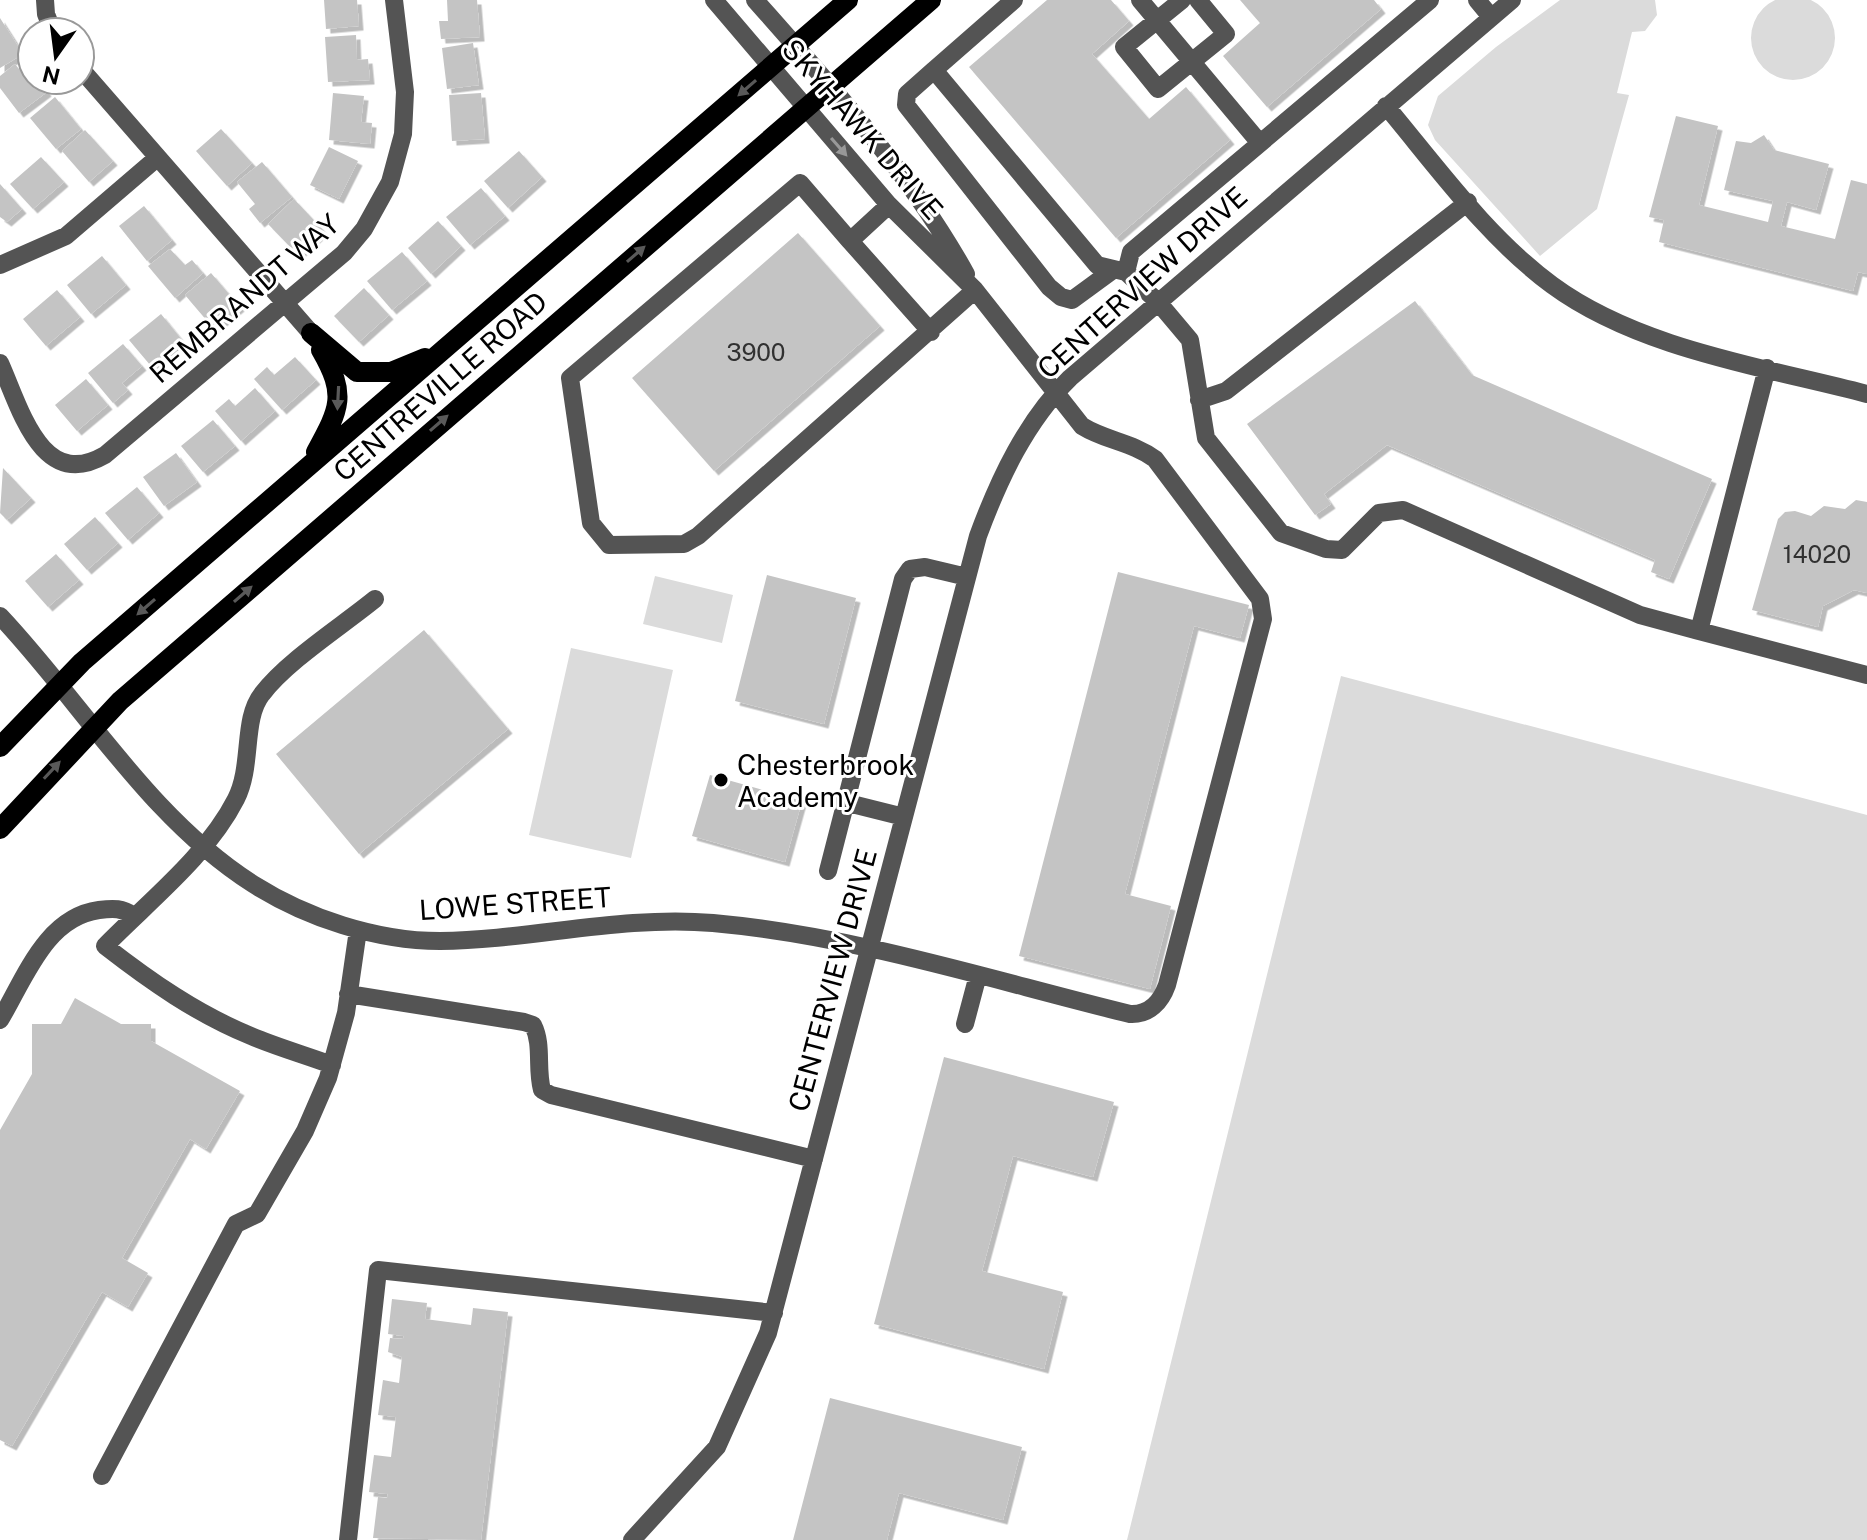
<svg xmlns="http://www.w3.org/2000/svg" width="1867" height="1540" viewBox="0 0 1867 1540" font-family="'Public Sans',sans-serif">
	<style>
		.green { fill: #dbdbdb }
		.building { fill: #c4c4c4; filter: url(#shadow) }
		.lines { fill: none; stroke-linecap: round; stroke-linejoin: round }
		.minor { stroke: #545454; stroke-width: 18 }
		.major { stroke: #000; stroke-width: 20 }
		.oneway { fill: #595959 }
		.oneway2 { fill: #989898 }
		.poi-dot { fill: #000; stroke: #fff; stroke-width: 3 }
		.labels { text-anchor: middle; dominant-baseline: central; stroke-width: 6; stroke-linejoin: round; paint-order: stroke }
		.number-label { font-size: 24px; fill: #313131 }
		.street-label { font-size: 28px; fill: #000; stroke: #fff }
		.poi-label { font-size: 28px; fill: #000; stroke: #fff; text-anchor: start }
	</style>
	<defs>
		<filter id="shadow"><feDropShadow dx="4.5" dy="4.5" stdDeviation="0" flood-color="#0004"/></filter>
	</defs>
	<rect width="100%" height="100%" fill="#fff"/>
	<path class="green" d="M1751 38a42 42 0 1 1 84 0a42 42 0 1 1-84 0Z
		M1560,0h95l2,15 -12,16 -13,1 -15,61 12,2 -32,114 -57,47 -105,-116 -7,-15 10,-29 58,-49z
		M655,576l78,19 -11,48 -79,-19z
		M571,648l102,22 -42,188 -102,-23z
		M1341,676l526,139v725h-740z"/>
	<path class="building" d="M324,0h33l2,26 -33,3z
		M447,0h30l3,37 -39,2 -2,-18h9z
		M1047,0h64l18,21 -37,33 57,65 37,-32 44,53 -114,98 -147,-171z
		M1240,0h134l7,9 -114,98 -44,-51 37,-33z
		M0,18l23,36 -23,14z
		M356,35l1,25 11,-1 2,21 -42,2 -3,-45z
		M473,43l6,42 -32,4 -5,-41z
		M15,64l8,10 7,-5 2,11h7l8,12 -28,21 -19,-25v-12z
		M333,93l31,3 -3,26 11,1 -2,21 -41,-4z
		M481,93l4,46 -33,2 -3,-46z
		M55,97l26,32 -25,20 -26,-31z
		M1676,116l42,10 -19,79 69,17 5,-21 -49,-11 12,-49 15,2 13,-8 10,15 55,14 -13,46 -29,-8 -6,24 54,13 16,-59 16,4v90l-9,-2 -5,19 -194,-49 5,-22 -15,-3z
		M221,129l31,34 -25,23 -31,-35z
		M85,130l28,31 -24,21 -27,-31z
		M329,147l29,14 -19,38 -29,-14z
		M519,151l23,26 -34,31 -24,-27z
		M41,157l23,25 -31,27 -23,-25z
		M262,162l30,35 -32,26 -11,-14 6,-5 -18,-22z
		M0,184l22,25 -15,13 -7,-5z
		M481,188l24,28 -35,29 -24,-28z
		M294,199l30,32 -26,24 -30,-31z
		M144,206l28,34 -25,21 -28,-35z
		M438,221l23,25 -30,28 -23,-26z
		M798,233l82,93 -166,145 -82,-93z
		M170,249l15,16 7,-5 11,13 -28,25 -27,-32z
		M402,252l25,29 -35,29 -25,-29z
		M102,256l24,29 -35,29 -24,-29z
		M211,273l29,34 -26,22 -29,-34z
		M364,288l25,27 -30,27 -25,-26z
		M57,290l23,27 -34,29 -23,-27z
		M1415,301l57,74 240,104 -43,100 -18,-7 4,-12 -268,-115 -63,49 7,10 -16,11 -68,-91z
		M161,314l21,26 -31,26 -22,-26z
		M123,344l19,22 -20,17 6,7 -15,13 -25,-30z
		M295,357l21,23 -34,30 -28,-31 13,-12 7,8z
		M86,379l22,26 -31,26 -22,-26z
		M255,388l20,23 -34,30 -26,-30 14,-12 6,7z
		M213,420l22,26 -32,26 -22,-26z
		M176,453l21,29 -33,24 -21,-29z
		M3,468l28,30 -24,22 -7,-7z
		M137,487l22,26 -31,27 -23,-27z
		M1856,500l11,2v91l-13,-3 -31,16 -5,21 -66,-17 26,-91 7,-7 10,-1 16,5 13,-10 21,3z
		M95,517l23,26 -31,27 -23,-26z
		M56,554l23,26 -31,27 -23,-26z
		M1118,572l131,33 -9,33 -46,-12 -69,268 46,12 -21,83 -131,-33z
		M767,575l89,23 -32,126 -89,-23z
		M424,630l84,99 -149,125 -83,-100z
		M710,775l92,26 -17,61 -93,-26z
		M75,998l46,26h30v17l89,50 -34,58 -16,-10 -68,119 26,15 -20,34 -26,-15 -90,154 -12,-6v-310l32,-56v-50h29z
		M944,1057l170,45 -21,75 -80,-21 -31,115 81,21 -19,77 -170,-45z
		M392,1299l35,4 -2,16 46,6 2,-17 35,4 -27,228 -108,-2 5,-41 9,1 1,-4 -19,-2 5,-37 17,2 5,-40 -18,-2 5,-35 16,3 3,-26 -14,-5 2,-14 13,1 1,-3 -16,-2z
		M830,1398l192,49 -19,73 -104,-27 -12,47h-94z"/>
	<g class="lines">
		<path class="minor" d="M45,0l1,14 7,18
			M755,0c76,86 155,173 211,274
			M1014,0l-80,70 163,195 29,7 32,30 32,38 16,98 75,95 45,16 16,1 37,-37 24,-3 237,105 59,16
			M1140,0l119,142
			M1182,0l-58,47 34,42 68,-55 -28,-34
			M1477,0l14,17
			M80,68l231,265
			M934,70l-27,24 -1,11 143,182 12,10 11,3 41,-30
			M1386,106c51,61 101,131 166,179 87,64 212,82 315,109
			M889,205l-39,36 81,91
			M850,241l-50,-58 -230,195 21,145 18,22 75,-1 14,-8 277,-246
			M0,265l66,-29 91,-78
			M1126,272l5,-20 299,-252
			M0,363c20,44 41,129 105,92l239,-202 20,-24 26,-47 13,-48 2,-42 -11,-92
			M1767,368l-68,263 168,44
			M1199,400l27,-9 242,-189
			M0,616c83,88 149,202 253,268 54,34 123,57 187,57 91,-1 181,-26 273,-18 143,13 278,57 417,91 19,1 31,-12 37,-29l96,-366 -3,-20 -105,-140c-23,-17 -49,-18 -73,-33l-107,-136 -86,-85 -175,-205
			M844,802l60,15
			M828,871l75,-292 7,-10 15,-2 42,10
			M348,994l176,28 9,3c10,20 3,43 9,65l9,5 263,64
			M0,1020c25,-42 46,-103 99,-110 15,-2 23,-2 35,6
			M965,1024l13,-49
			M332,1065c-27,-10 -55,-18 -81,-29 -54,-22 -101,-55 -146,-90 44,-45 102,-90 131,-147 17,-33 6,-80 26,-105 25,-33 80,-68 113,-95
			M102,1476l134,-252 21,-10 48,-83 23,-53 18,-65 12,-83
			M348,1540l30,-270 396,43
			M632,1540l85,-93 51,-114 210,-797c21,-57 48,-115 92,-158l442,-378"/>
		<path class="major" d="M311,333l46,39h34l34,-14
			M316,452c24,-44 31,-57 5,-102
			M0,747l82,-85 766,-662
			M0,829l120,-128 811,-701"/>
	</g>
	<defs><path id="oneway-solid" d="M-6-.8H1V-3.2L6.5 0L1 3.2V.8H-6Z" transform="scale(2)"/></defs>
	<g class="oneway">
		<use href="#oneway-solid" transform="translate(747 88) rotate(139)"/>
		<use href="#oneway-solid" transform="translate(636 254) rotate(-41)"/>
		<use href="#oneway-solid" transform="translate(338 398) rotate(93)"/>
		<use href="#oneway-solid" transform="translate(439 423) rotate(-41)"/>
		<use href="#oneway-solid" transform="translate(243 594) rotate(-41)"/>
		<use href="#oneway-solid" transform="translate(146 607) rotate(139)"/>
		<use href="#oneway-solid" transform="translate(52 770) rotate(-47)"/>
	</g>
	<use class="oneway2" href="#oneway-solid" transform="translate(839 147) rotate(49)"/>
	<circle class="poi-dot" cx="721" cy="780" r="8"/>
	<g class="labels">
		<g class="number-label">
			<text x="756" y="352">3900</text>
			<text x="1817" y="554">14020</text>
		</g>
		<g class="street-label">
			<text transform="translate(863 129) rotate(49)">SKYHAWK DRIVE</text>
			<text transform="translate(1142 282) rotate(-42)">CENTERVIEW DRIVE</text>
			<text transform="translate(244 298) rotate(-41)">REMBRANDT WAY</text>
			<text transform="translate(440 386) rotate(-41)">CENTREVILLE ROAD</text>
			<text transform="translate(515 903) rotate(-4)">LOWE STREET</text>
			<text transform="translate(832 980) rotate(-75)">CENTERVIEW DRIVE</text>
		</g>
		<g class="poi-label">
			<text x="737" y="764">Chesterbrook<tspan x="737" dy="32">Academy</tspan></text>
		</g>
	</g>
	<g transform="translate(56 56) rotate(194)"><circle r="38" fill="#ffffff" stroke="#999999" stroke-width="2"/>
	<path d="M0-6L14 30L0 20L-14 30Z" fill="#000000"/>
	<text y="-12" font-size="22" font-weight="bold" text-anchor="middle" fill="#000000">N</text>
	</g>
</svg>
